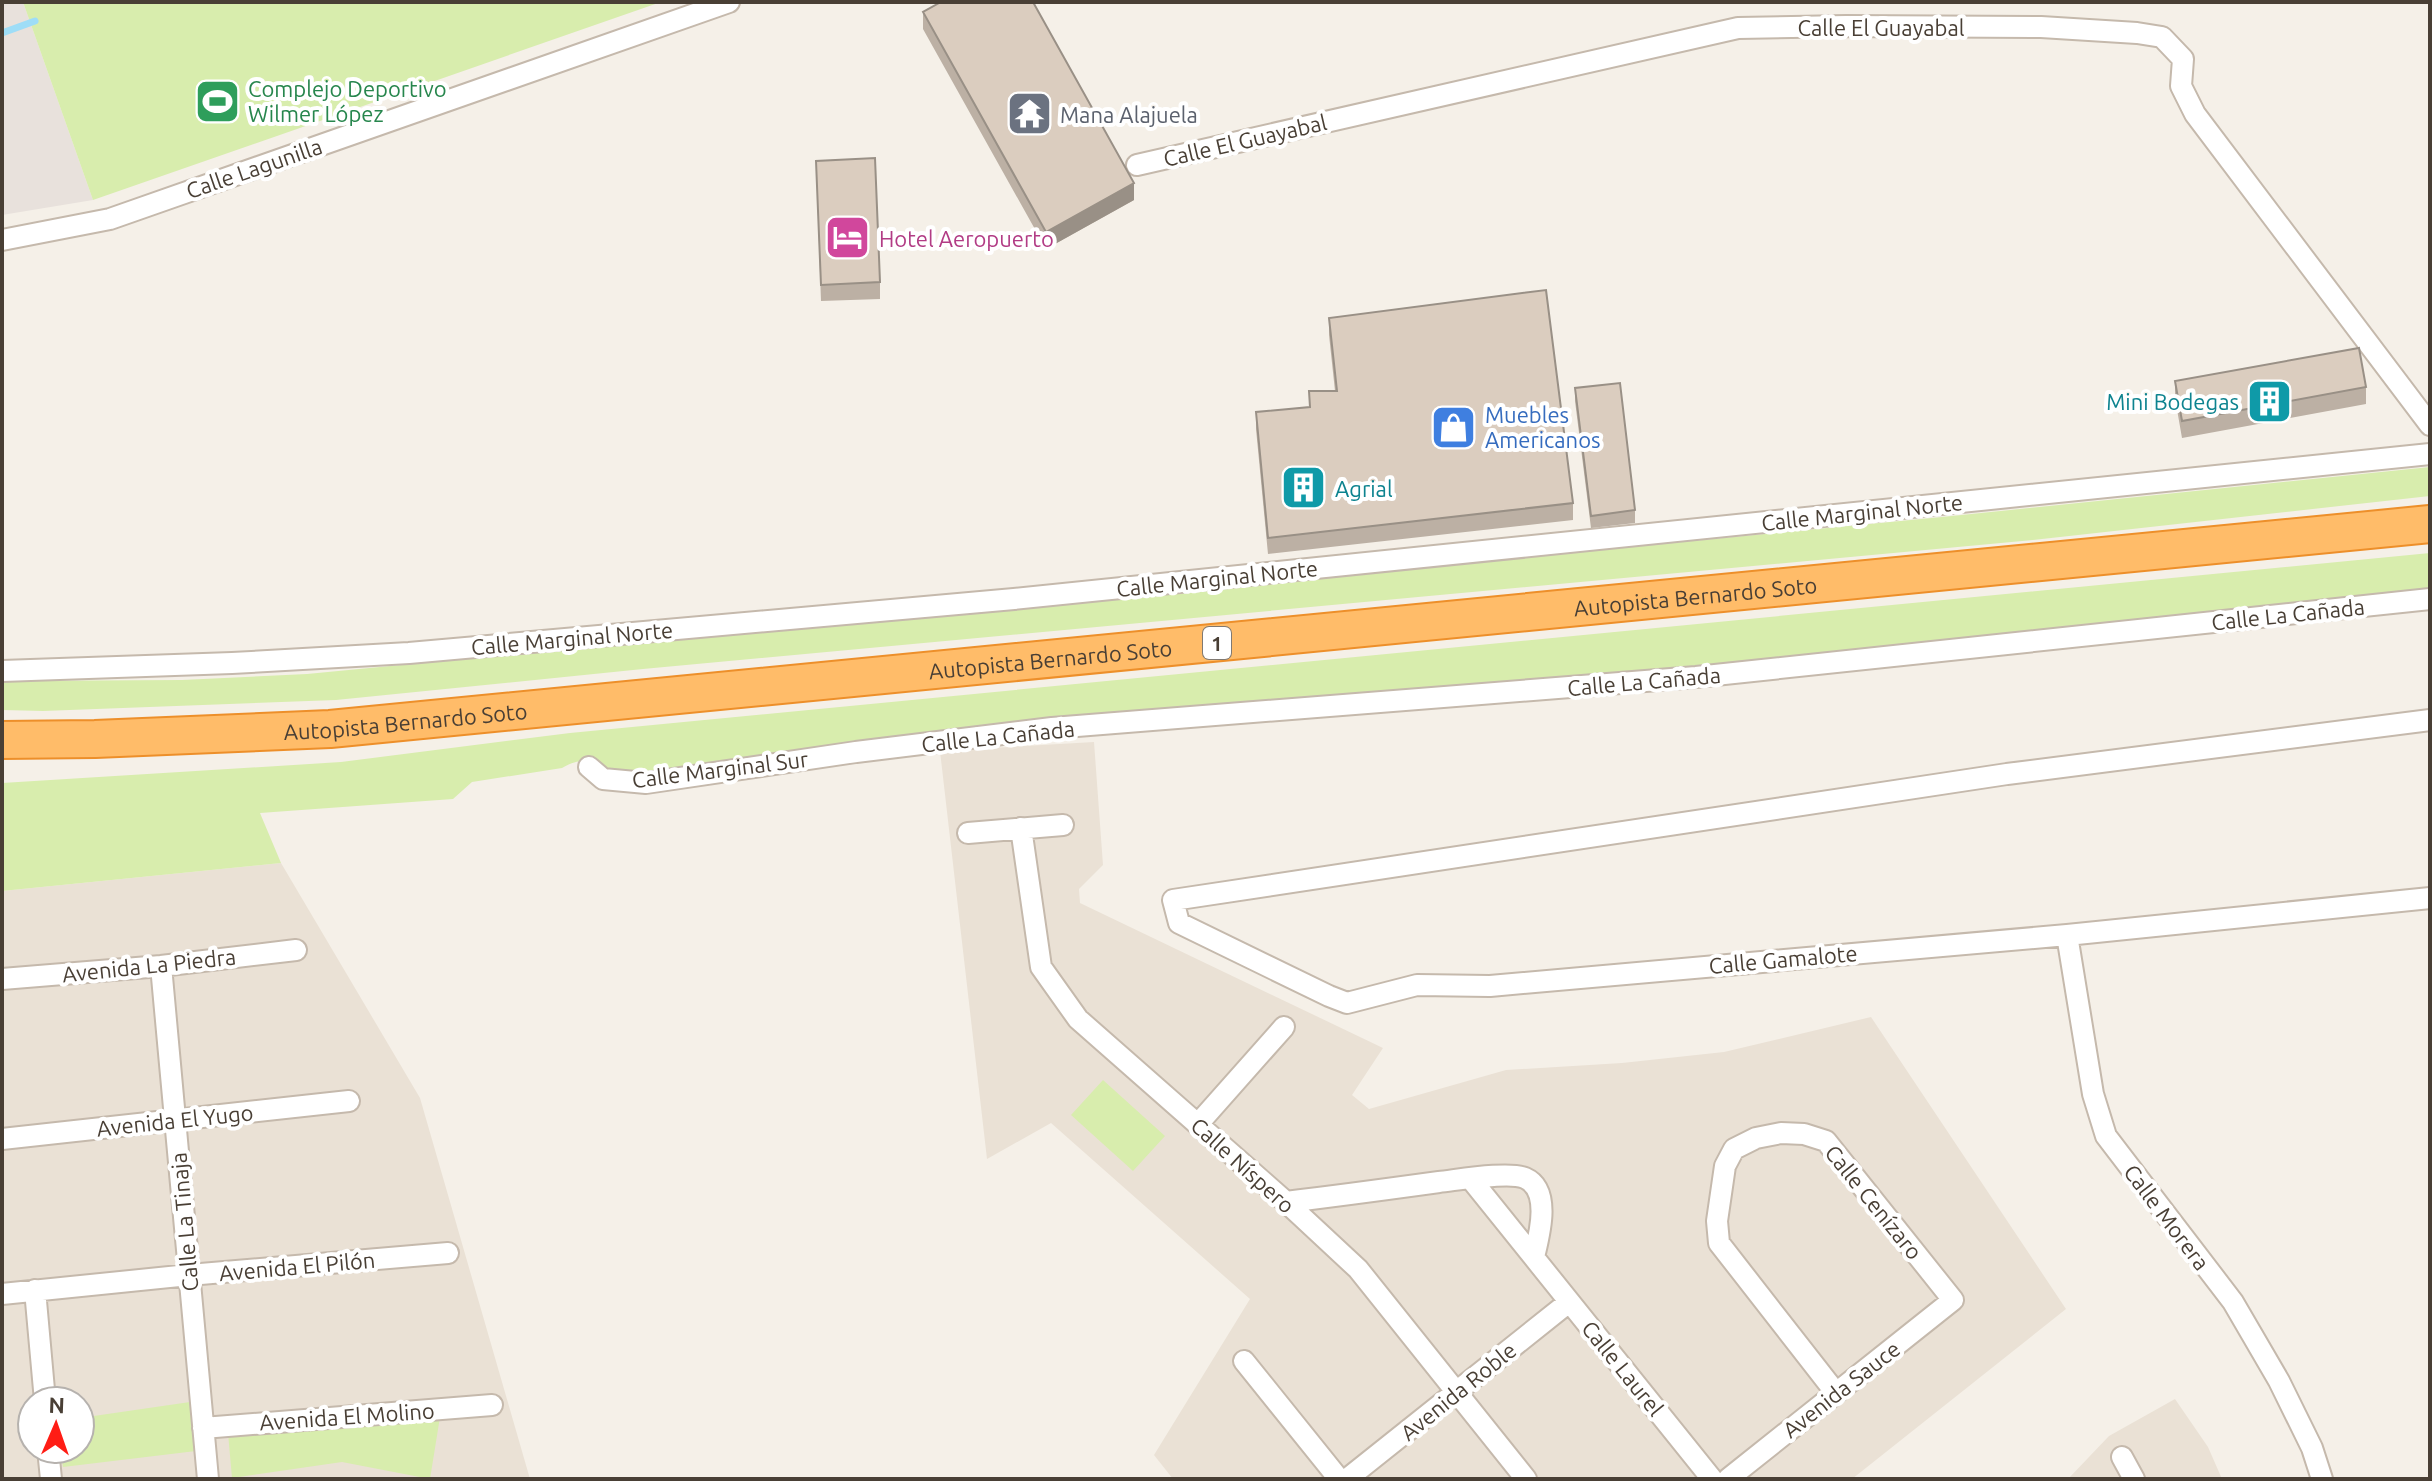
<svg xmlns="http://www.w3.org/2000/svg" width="2432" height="1481" viewBox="0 0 2432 1481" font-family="Ubuntu,sans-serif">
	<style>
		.residential { fill: #eae1d5; fill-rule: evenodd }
		.industrial { fill: #e8e1dc }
		.green { fill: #d8edad }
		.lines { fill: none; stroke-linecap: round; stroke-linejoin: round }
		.stream { stroke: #9eddf7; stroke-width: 7 }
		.street-casing { stroke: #c5b9ac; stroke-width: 24 }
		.highway-casing { stroke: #ed8f2a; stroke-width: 40 }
		.street { stroke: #fff; stroke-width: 20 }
		.highway { stroke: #ffbc69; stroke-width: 36 }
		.wall { fill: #bcb0a4 }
		.shaded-wall { fill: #999086 }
		.building { fill: #dbcdbf; stroke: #999086; stroke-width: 2 }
		.labels { text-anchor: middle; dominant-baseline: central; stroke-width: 8; stroke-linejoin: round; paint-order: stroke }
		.shield { fill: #fff; stroke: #807972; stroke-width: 2 }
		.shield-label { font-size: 20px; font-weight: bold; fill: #493f35 }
		.street-label { font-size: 22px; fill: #493f35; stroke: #fff }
		.leisure-label { font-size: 22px; fill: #27864d; stroke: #fff; text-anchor: start }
		.worship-label { font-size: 22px; fill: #5b616d; stroke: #fff; text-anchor: start }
		.hotel-label { font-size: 22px; fill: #b23c85; stroke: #fff; text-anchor: start }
		.culture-label { font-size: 22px; fill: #0d838f; stroke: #fff; text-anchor: end }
		.shop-label { font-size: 22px; fill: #366cbe; stroke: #fff; text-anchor: start }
	</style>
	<rect width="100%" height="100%" fill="#f5f0e8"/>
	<path class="residential" d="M1094,742l9,123 -24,24 1,14 303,145 -31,47 17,14 137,-39 116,-7 102,-11 147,-35 195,292 -214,170h-679l-19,-24 96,-156 -199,-176 -64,36 -47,-408z
		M281,863l139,235 110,381h-528v-588zM32,1401h48v48h-48z
		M2175,1399l33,48 14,32h-154l41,-43z"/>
	<path class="industrial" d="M2,2h21l70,198 -91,15z"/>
	<path class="green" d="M23,2h638l-568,198z
		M2430,467v29l-397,44 -1390,129 -307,31 -293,11 -41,-1v-29l180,-1 125,-6 1635,-157z
		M2430,553v37l-414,43 -304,36 -1074,109c-6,-1 -14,0 -20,-2 -23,-7 -27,-25 -56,-8l-90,14 -19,17 -193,14 21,50 -279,28v-108l339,-21 229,-29z
		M1103,1080l62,56 -32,35 -62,-56z
		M190,1402l6,49 -133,16 -3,-18h20v-31z
		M440,1417l-10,62 -88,-17 -110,16 -4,-45z"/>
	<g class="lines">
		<path class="stream" d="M2,33l33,-12"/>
		<defs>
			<path id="street" d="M1137,165l601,-137 108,-2 195,1 96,6 25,4 21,22 -2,27 14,28 235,311
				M2,240l108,-21 619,-217
				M2,671l230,-8 177,-10 605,-54 1416,-145
				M2430,720l-423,54 -834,126 6,23 150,73 18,7 70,-18 73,1 577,-51 363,-37
				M589,767l14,12 43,4 210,-31 196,-24 644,-51 734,-78
				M1021,828l20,139 37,52 208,183 72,67 168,210
				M968,833l95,-8
				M2067,935l26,159 13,42 127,166 46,79 33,67 10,31
				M161,966l47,513
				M2,979l159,-13 135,-16
				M1198,1124l86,-97
				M2,1139l347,-38
				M1470,1178l242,301
				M1286,1202c51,-6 102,-13 153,-20 19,-2 70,-11 86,-4 27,12 14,58 9,79
				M35,1290l10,111
				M2,1294l187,-19 259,-22
				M1244,1361l95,118
				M203,1428l289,-23
				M48,1449l3,30
				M2122,1457l12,22
				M1347,1479l222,-177
				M1728,1479l225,-179 -127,-159 -22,-7 -23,-1 -25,5 -22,11 -9,17 -8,55 2,22 117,150"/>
			<g id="highway">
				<path id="s1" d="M2,740l93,-1 235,-10 2100,-205"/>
			</g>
		</defs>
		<use href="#street" class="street-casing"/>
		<use href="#highway" class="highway-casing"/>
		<use href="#street" class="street"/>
		<use href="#highway" class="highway"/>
	</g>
	<path class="wall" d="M923,12l211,188 -88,49 -123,-220z
		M816,161l64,121v17l-59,2z
		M1329,318l244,185v17l-305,34 -12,-125v-17l53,-5v-16h26l-6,-56z
		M2175,381l191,6v17l-184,34 -7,-40z
		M1575,388l60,122v13l-44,5 -16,-127z"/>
	<path class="shaded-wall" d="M1134,183v17l-88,49v-17z"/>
	<path class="building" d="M941,2h92l101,181 -88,49 -123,-220z
		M875,158l5,124 -59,3 -5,-124z
		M1546,290l27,213 -305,35 -12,-126 54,-5 -1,-16h28l-8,-73z
		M2359,348l7,39 -184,34 -7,-40z
		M1620,383l15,127 -44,6 -16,-128z"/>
	<defs>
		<symbol id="stadium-square" viewBox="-11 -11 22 22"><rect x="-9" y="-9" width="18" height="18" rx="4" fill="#2e9e5b" stroke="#fff"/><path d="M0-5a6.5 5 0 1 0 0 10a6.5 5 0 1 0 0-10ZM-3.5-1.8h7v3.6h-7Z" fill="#fff"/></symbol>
		<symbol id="temple-square" viewBox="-11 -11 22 22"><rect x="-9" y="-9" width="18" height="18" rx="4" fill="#6b7280" stroke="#fff"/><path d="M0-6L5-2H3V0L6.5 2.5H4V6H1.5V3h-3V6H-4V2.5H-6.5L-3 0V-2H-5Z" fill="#fff"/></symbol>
		<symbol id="hotel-square" viewBox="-11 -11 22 22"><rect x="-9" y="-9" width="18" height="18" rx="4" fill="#d1479c" stroke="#fff"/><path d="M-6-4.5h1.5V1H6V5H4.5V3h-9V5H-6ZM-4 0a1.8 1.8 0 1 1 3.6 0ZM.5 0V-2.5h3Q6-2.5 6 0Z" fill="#fff"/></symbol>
		<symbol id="building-square" viewBox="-11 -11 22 22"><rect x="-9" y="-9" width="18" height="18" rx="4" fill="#0f9aa8" stroke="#fff"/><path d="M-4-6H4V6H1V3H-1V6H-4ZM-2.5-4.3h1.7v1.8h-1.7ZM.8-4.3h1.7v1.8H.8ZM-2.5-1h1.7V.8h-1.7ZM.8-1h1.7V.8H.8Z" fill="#fff"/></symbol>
		<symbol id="shop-square" viewBox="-11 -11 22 22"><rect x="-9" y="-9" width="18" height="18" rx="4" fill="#3f7fe0" stroke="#fff"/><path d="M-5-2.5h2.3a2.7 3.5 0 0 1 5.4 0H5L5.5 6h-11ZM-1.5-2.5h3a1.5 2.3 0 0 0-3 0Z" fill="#fff"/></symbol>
	</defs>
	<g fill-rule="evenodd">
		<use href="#stadium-square" x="192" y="76" width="51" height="51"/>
		<use href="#temple-square" x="1004" y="88" width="51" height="51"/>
		<use href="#hotel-square" x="822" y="212" width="51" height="51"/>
		<use href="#building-square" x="2244" y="376" width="51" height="51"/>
		<use href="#shop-square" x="1428" y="402" width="51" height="51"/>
		<use href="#building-square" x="1278" y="462" width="51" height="51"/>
	</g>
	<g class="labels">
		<rect class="shield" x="1203" y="627" width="28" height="32" rx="6"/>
		<g class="shield-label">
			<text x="1217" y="643">1</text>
		</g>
		<g class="street-label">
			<text x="1881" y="27">Calle El Guayabal</text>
			<text transform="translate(1245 140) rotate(-13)">Calle El Guayabal</text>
			<text transform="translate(254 168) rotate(-19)">Calle Lagunilla</text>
			<text transform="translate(1862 512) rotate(-6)">Calle Marginal Norte</text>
			<text transform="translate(1217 578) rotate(-6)">Calle Marginal Norte</text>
			<text stroke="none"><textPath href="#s1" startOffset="1700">Autopista Bernardo Soto</textPath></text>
			<text transform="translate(2288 614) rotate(-6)">Calle La Cañada</text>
			<text transform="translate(572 638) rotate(-5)">Calle Marginal Norte</text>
			<text stroke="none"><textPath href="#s1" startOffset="1052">Autopista Bernardo Soto</textPath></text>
			<text transform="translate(1644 681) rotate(-5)">Calle La Cañada</text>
			<text stroke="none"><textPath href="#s1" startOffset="404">Autopista Bernardo Soto</textPath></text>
			<text transform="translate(998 736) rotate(-6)">Calle La Cañada</text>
			<text transform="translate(720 769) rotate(-7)">Calle Marginal Sur</text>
			<text transform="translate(1783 959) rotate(-5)">Calle Gamalote</text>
			<text transform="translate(149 965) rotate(-6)">Avenida La Piedra</text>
			<text transform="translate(175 1120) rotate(-6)">Avenida El Yugo</text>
			<text transform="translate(1243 1165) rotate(42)">Calle Níspero</text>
			<text transform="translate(1874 1202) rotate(51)">Calle Cenízaro</text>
			<text transform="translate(2167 1217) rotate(53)">Calle Morera</text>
			<text transform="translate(184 1222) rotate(-95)">Calle La Tinaja</text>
			<text transform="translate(297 1266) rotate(-5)">Avenida El Pilón</text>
			<text transform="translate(1623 1368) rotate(51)">Calle Laurel</text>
			<text transform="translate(1841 1389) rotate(-38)">Avenida Sauce</text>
			<text transform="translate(1458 1391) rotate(-39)">Avenida Roble</text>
			<text transform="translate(347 1416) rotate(-4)">Avenida El Molino</text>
		</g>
		<g class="leisure-label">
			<text x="248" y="88">Complejo Deportivo<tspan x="248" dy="25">Wilmer López</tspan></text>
		</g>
		<g class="worship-label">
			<text x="1060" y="114">Mana Alajuela</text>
		</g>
		<g class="hotel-label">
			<text x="879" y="238">Hotel Aeropuerto</text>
		</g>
		<g class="culture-label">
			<text x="2239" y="401">Mini Bodegas</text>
			<text x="1335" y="488" text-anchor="start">Agrial</text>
		</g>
		<g class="shop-label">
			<text x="1485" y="414">Muebles<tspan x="1485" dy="25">Americanos</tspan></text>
		</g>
	</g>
	<rect width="2432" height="1481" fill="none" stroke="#493f35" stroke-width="8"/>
	<g transform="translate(56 1425) rotate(2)"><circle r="38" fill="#ffffff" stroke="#b6b2ae" stroke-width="2"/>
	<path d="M0-6L14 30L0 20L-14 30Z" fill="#ff1d15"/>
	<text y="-12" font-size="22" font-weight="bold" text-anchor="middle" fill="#493f35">N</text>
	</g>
</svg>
